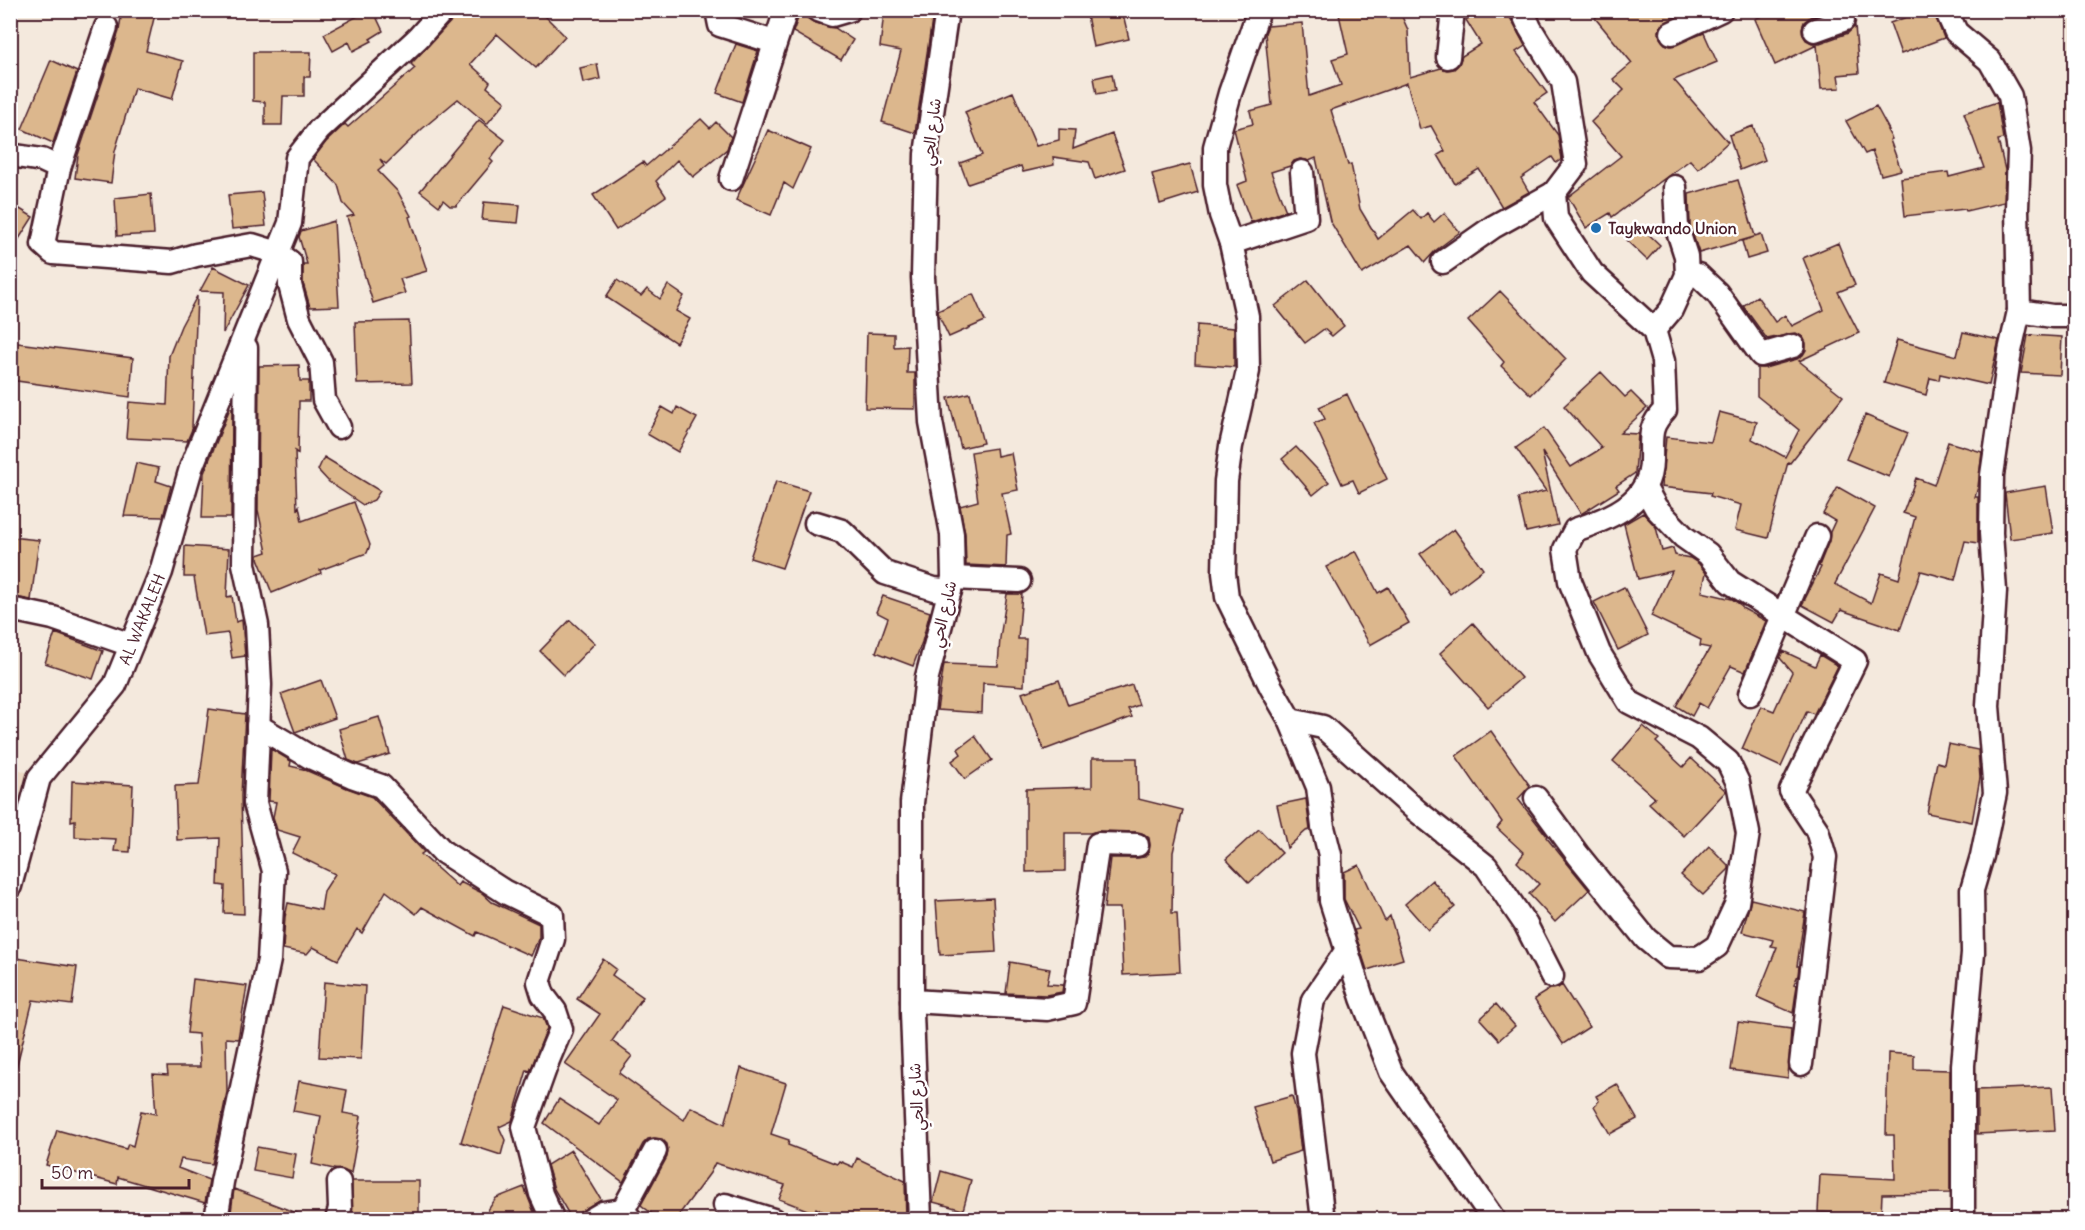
<svg xmlns="http://www.w3.org/2000/svg" width="2085" height="1230" viewBox="0 0 2085 1230" font-family="Delius,'Playpen Sans Arabic',sans-serif">
	<style>
		.built { fill: #eddac5 }
		.building { fill: #dcb78d; stroke: #4a1f2b; stroke-width: 1.5 }
		.lines { fill: none; stroke-linecap: round; stroke-linejoin: round }
		.minor-casing { stroke: #4a1f2b; stroke-width: 27 }
		.minor { stroke: #fff; stroke-width: 22 }
		.poi-dot { fill: #1f6fb2; stroke: #fff; stroke-width: 2 }
		.labels { text-anchor: middle; dominant-baseline: central; stroke-width: 5; stroke-linejoin: round; paint-order: stroke }
		.street-label { font-size: 16px; fill: #4a1f2b; stroke: #fff }
		.poi-label { font-size: 16px; font-weight: bold; fill: #4a1f2b; stroke: #fff; text-anchor: start }
	</style>
	<rect width="100%" height="100%" fill="#f4e9dd"/>
	<filter id="ink" filterUnits="userSpaceOnUse"><feTurbulence type="fractalNoise" baseFrequency=".0167" numOctaves="2"/><feDisplacementMap in="SourceGraphic" scale="12" xChannelSelector="R" yChannelSelector="G"/><feConvolveMatrix kernelMatrix="1 2 1 2 8 2 1 2 1" color-interpolation-filters="sRGB"/></filter>
	<g filter="url(#ink)">
		<path class="built" d="M11,766l19,8 -19,77z"/>
		<path class="building" d="M122,10h34l-10,41 37,10 -11,38 -38,-11 -19,63 -4,32 -36,-5 3,-23 41,-124z
			M369,10h4l10,21 -13,8 2,2 -19,10 -4,-9 -16,9 -9,-17z
			M456,10h83l26,26 -29,32 -39,-34 -27,30 20,18 -3,5 18,15 -18,22 -29,-25 -36,30 -36,35 -6,-5 4,7 -6,5 20,21 13,24 -2,1 18,54 -27,8 5,14 -32,10 -26,-86 7,-2 -11,-12 -5,-18 -25,-26 13,-17 19,-18 3,3 67,-59 -4,-4 42,-45z
			M801,10h4l2,8 6,4 22,6 18,12 -12,20 -48,-28z
			M1086,10h36l7,29 -36,8z
			M1338,10h61l9,20 2,47 31,-9 6,2 7,-1 5,-5 3,-8 19,-12 -15,-24 15,-10h25l19,36 -9,6 31,41 -13,9 24,33 4,24 -6,4 -4,-6 -31,21 8,14 -27,15 -23,-38 -24,15 -17,-29 7,-4 -14,-25 -11,3 -13,-46 -76,27 17,55 3,-1 9,45 18,30 35,-29 8,9 6,-6 7,9 10,-9 16,19 -25,19 -10,11 -14,-17 -49,29 -32,-53 -14,-63 -7,3 -9,-2 -6,2 -4,5 -19,6 15,39 -35,11 -14,-37 10,-4 -13,-52 19,-5 -3,-13 22,-6 -7,-72 3,-7 34,-3 7,73 32,-11 -9,-26 16,-5z
			M1604,10h84l-27,15 -2,6 1,7 5,6 6,2 33,-13 13,29 -43,18 54,62 -30,27 -8,-9 -78,57 -2,-4 -24,15 -18,-31 53,-41 -30,-34 33,-32 -11,-11 19,-16 -37,-45z
			M1774,10h55l-19,7 -6,5 -2,6 1,7 3,5 6,3h8l28,-10 7,-7 4,47 -21,2 2,13 -19,1 -4,-44 -42,20 -20,-46z
			M1926,10h7l11,28 -43,16 -11,-31z
			M884,12l48,8 -17,113 -33,-11 19,-71 -21,-4z
			M736,44l22,7 -16,51 -25,-9z
			M253,52h58l-1,25h-6v19h-21l-1,29h-17v-23l-12,-1z
			M51,60l26,12 -24,71 -31,-14z
			M597,64l3,15 -17,4 -3,-15z
			M1112,74l3,17 -18,3 -3,-16z
			M1013,92l23,54 23,-6v-11l16,1 -2,19 39,-15 13,35 -30,10 -6,-17 -36,-5 1,8 -31,7 -2,-6 -53,18 -8,-21 22,-8 -17,-43z
			M1997,102l6,37 -5,1 7,30 -1,32 -38,9 -1,-2 -60,7 -4,-38 47,-6 1,5 35,-9 -20,-55z
			M1876,106l13,24h-2l5,9 -2,1 11,30 -20,5 -9,-24 -7,3 -19,-33z
			M701,119l9,9 6,-6 15,15 -4,12 -34,28 -16,-17 -21,21 10,15 -50,34 -23,-35 50,-33 3,4z
			M479,120l26,20 -15,19 3,3 -37,44h-6l-7,-6 -4,6 -19,-15z
			M1753,126l12,34 -25,10 -11,-35z
			M768,130l43,19 -18,40 -9,-6 -13,32 -35,-15z
			M1190,164l8,28 -38,12 -8,-30z
			M1738,180l17,56 6,-2 6,19 -20,6 -5,-18 12,-4 -55,16 -9,-27 -1,-32z
			M262,192l4,34 -34,3 -4,-34z
			M151,194l3,40 -37,2 -2,-38z
			M484,202l36,3 -2,18 -36,-3z
			M10,203l23,14 -23,36z
			M334,221l5,85 -29,1 -7,-24v-19h4l-8,-27 2,-6z
			M1641,227l19,18 -13,15 -20,-19z
			M1838,243l17,42 -17,7 21,41 -60,28 44,35 -53,67 -2,-1 -20,76 -33,-8 6,-25 -31,-9 1,-3 -50,-6 5,-50 45,5 8,-30 38,10 -5,17 33,18 14,-27 -42,-34v-28h8l32,-9 6,-4 3,-5v-7l-3,-6 -7,-4 -29,6 -24,-33 14,-10 18,26 10,-7 7,11 32,-16 -21,-52z
			M213,267l36,18 -26,48 1,-41 -24,-1z
			M617,280l24,16 6,-7 13,10 8,-14 16,11 -8,15 14,8 -14,24 -70,-46z
			M1308,280l36,46 -12,10 -8,-7 -19,14 -30,-37z
			M1500,291l66,68 -35,36 -30,-29 3,-4 -36,-41z
			M973,294l12,27 -36,16 -10,-21 -1,-5z
			M197,296l-5,131h1l-6,14 -61,-3 3,-36 38,3 2,-49 12,-30z
			M409,321l3,62 -55,1 -2,-62z
			M1197,325l37,3v39l-39,-3z
			M1963,332l36,8 -10,45 -49,-11 -1,6 -9,-2 -4,17 -42,-12 13,-43 60,16z
			M867,333l27,1v13l14,-1 -1,27h8v36l-50,-1z
			M2028,335l34,2 -2,38 -39,-2z
			M10,342l123,16 -3,39 -120,-17z
			M299,365l1,16h9v20h-10l-1,53 -3,-3 2,59 2,-4 3,15 52,-19 16,43 -3,8 -47,17 1,3 -49,20 -14,-35v-3l9,-3 -9,-42 1,-144z
			M1601,372l24,25 6,-5 16,16 -27,25 18,1 -3,39 -19,13 3,4 -38,24 -39,-62 16,73 -32,7 -8,-34 28,-7 -30,-43 28,-20 27,39 31,-19 -38,-42z
			M970,393l13,50 -22,5 -13,-50z
			M1347,394l40,85 -28,14 -6,-13 -11,4 -28,-61 11,-4 -6,-12z
			M662,407l12,7 3,-7 20,11 -19,34 -31,-18z
			M230,408h2l-1,110h-29l2,-45z
			M1865,415l43,18 -19,44 -43,-18z
			M1948,442l34,10 -4,35 -3,10h3v46l-13,-2 -10,39 -34,-9 -21,59 -59,-20 -7,12 -32,-17 19,-38 -2,-1 10,-25 1,-9 5,-11 -12,-7 15,-27 37,21 -40,76 36,19 10,-30 18,6 16,-62 -12,-4 13,-35 18,7z
			M1296,447l33,35 -16,13 -31,-36z
			M996,448l1,8 14,-3 7,37 -16,3 9,41 -4,1 -1,32 -40,-2 -1,-31 -5,-28 18,-5 -7,-49z
			M324,457l56,34 -6,9 -11,5 -34,-23 -11,-12z
			M136,463l23,5 -3,13 15,5 -8,31 -39,-1z
			M776,481l33,10 -27,77 -32,-10z
			M2046,486l7,47 -43,6 -5,-46z
			M1643,513l13,14 6,24 11,-3 2,7 15,3 9,6 7,9 -4,19 30,7 10,7v2l24,13 -21,51 -14,-6 -24,42 -8,-5 -7,13 -16,-10 34,-58 -10,-2 1,-6 -50,-24 21,-45 -34,8 -14,-55z
			M1454,529l29,40 -33,25 -30,-40z
			M10,537l29,3 -8,60 -21,-4z
			M185,546l44,3 -2,48 5,-1 4,26 6,-2 3,36 -13,2 -4,-25 -24,3 -10,-59h-10z
			M1356,551l22,42 10,-6 21,36 -39,22 -44,-78z
			M1624,587l24,48 -30,15 -24,-48z
			M1007,594h15l-4,45h8l-2,47 -41,-3 -1,30 -45,-3 7,-46 54,2 2,-28z
			M883,596l47,16 -8,30 -9,24 -37,-14 12,-34 -12,-6z
			M570,620l25,23 -31,32 -24,-24z
			M1473,623l48,55 -33,29 -48,-54z
			M55,633l48,18 -10,28 -48,-16z
			M1783,651l32,15 5,-11 18,11 -24,48 -7,-3 -26,56 -39,-18 19,-43 13,5 18,-39 -12,-14z
			M321,680l14,38 -40,14 -14,-38z
			M1059,680l9,25 64,-20 7,20 -11,4 4,8 -88,33 -22,-57z
			M209,709l36,5 -4,82 3,118 -20,-1 1,-27 -7,-1 2,-47 -43,2 -2,-54 24,-1z
			M379,717l11,37 -32,10 -10,-4 -9,-31z
			M1643,726l16,13 -3,3 27,25 8,-9 35,33 -42,45 -35,-33 6,-5 -42,-37z
			M1491,731l39,55 -12,13 29,37 -1,1 43,53 -34,32 -26,-28 10,-10 -22,-22 7,-9 -27,-25 5,-6 -46,-66z
			M975,736l17,24 -27,19 -13,-18 9,-7 -3,-5z
			M1948,744l30,6 2,28 -8,44 -45,-9 10,-51 7,2z
			M271,749l20,12 -1,5 13,3 44,19 25,9 52,55 -3,2 36,32 3,-4 22,11 10,9 47,22v13l-8,19 -54,-24 -2,4 -53,-29 -6,7 -30,-23 -24,42 -5,-4 -19,31 -25,-13 -6,7 -24,-5 2,-32 3,-14 33,7 3,-19 11,-17 -43,-21 8,-16 -23,-7 -4,-13 3,-15 -7,-1z
			M1092,758h45l1,41 45,11 -10,42 -1,61h5l3,59 -57,3 -3,-67h-16l6,-50h27l7,-1 5,-5 1,-7 -1,-7 -5,-4 -7,-2 -39,-1 -8,2h-25v38l-39,1v-83l66,-2z
			M72,781l61,4 -3,67 -16,-1 2,-12 -41,-2v-17l-4,1z
			M1306,799l4,31 -4,1 -19,17 -10,-43z
			M1259,829l23,24 -33,30 -23,-24z
			M1709,846l20,20v3l-26,26 -22,-20z
			M1359,865l26,56 5,-5 13,43 -36,11 -13,-40 5,-1 -15,-30v-27z
			M1432,880l23,27 -27,23 -23,-26z
			M993,898l3,54 -56,3 -4,-54z
			M1751,899l54,13 -8,54h2l-1,9 -4,9 3,1 -4,28 -36,-16 20,-50 -6,-1 2,-6 -31,-8z
			M16,958l61,9 -5,38 -39,-5 -17,69 -6,-1v-73z
			M603,959l13,10 -4,6 31,22 -31,44 20,15 -13,17 65,47 7,-13 34,17 16,-56 45,15 -15,51 18,6 -1,5 49,19 2,-3 14,6 4,-9 48,23 1,39h-65l-25,-12 -1,5 -36,-14 6,-14 -70,-22 -5,10 -35,47h-15l-19,-15 26,-48 1,-7 -1,-6 -5,-5 -8,-1 -6,1 -5,5 -20,38 -79,-59 15,-24 40,26 18,-25 -52,-36 35,-50 -23,-15z
			M1010,962l40,7 -3,15 16,1 -1,7 -16,3 -40,-2z
			M193,979l54,7 -9,53 -12,-1 1,54 -15,72 -31,-5 -3,9 31,12 -4,23 -87,-26 -1,7 -71,-19 11,-35 69,19 2,-5 5,2 8,-35 15,3 -3,-40 15,1 -1,-8h33l-2,-33 -11,-1z
			M324,982l41,4 -4,73 -42,-2z
			M1562,985l27,42 -26,17 -29,-45 16,-10 8,-1z
			M1496,1004l19,22 -16,14 -19,-21z
			M504,1005l39,13 4,10 -17,43 -3,-1 -15,51 -13,6 6,13 -4,15 -40,-13z
			M1738,1022l53,7 -3,49 -57,-8z
			M1888,1053l26,2v14l36,1v123l-68,1 -1,21 -63,-3 2,-37 75,4 -1,-44h-8z
			M299,1081l48,9 -4,23 18,3 -10,57 -39,-9 9,-48 -28,-5z
			M1617,1084l20,35 -27,15 -16,-28 5,-5 -3,-5z
			M2052,1087l3,43 -78,4v-44z
			M1292,1096l4,15 5,40 -31,10 -17,-54z
			M257,1147l39,7 -4,24 -39,-7z
			M571,1150l30,49 -30,19 -17,-29 -7,-24z
			M941,1171l30,9 -8,30 -30,-8z
			M352,1181h67v32l-67,1z
			M524,1187l13,33h-45l-4,-10 8,-12z
			M234,1189l76,29v2h-80z"/>
		<g class="lines">
			<defs>
				<g id="minor">
					<path d="M717,10l3,15 54,17"/>
					<path d="M818,10l14,5 17,-5"/>
					<path d="M1259,10l-29,83 -15,54v38l6,30 10,28 16,73 1,55 -17,75 -5,35 -2,92 3,24 44,90 19,33 28,67 5,40 7,28 1,46 31,97 29,74 103,148"/>
					<path d="M1522,10l8,18 33,54 13,82 -22,29 2,25 36,55 62,57 9,31 2,49c-18,18 -13,28 -14,51 0,42 -43,58 -76,69l-10,19 5,32 29,72 30,49 70,36 29,24 10,21 10,50 -11,70 -20,43 -18,12 -31,-1 -22,-18 -68,-84 -42,-57"/>
					<path d="M1946,10l10,22 34,29 20,35 9,55 -2,57 2,103 -9,40 -18,124 -1,58 4,58 -7,115 7,87 -13,63 -10,34 1,63 -10,112v155"/>
					<path d="M1815,30l28,-10 -1,-10"/>
					<path d="M1672,33l49,-23"/>
					<path d="M1448,57l5,-47"/>
					<path d="M10,155l32,5 17,8 -16,76 10,9 119,9 24,-7 56,-10 26,8 12,9v23l9,34 22,43 3,38 15,27"/>
					<path d="M59,168l47,-141"/>
					<path d="M731,179l55,-169"/>
					<path d="M1231,243l75,-25 -4,-46"/>
					<path d="M1443,262l50,-35 61,-34"/>
					<path d="M1687,275h11l19,18 44,62 32,-9"/>
					<path d="M2019,311l33,5h22"/>
					<path d="M1654,330l17,-20 16,-35 -1,-19 -9,-28 -2,-41"/>
					<path d="M1645,488l11,20 28,29 24,17 22,28 125,79 -64,130 26,39 8,27 -24,207"/>
					<path d="M816,523l26,8 43,42 49,16 16,2"/>
					<path d="M953,578l66,3"/>
					<path d="M10,609l43,9 78,27"/>
					<path d="M1750,694l67,-158"/>
					<path d="M1290,720l33,7 94,84 69,55 40,59 26,51"/>
					<path d="M258,726l52,31 42,19 29,10 62,66 62,40 47,23 1,24 -14,43 4,13 12,16 6,18 -13,31 -24,67 17,67 12,26"/>
					<path id="s1" d="M10,886l29,-108 76,-93 46,-113 30,-104 99,-245 7,-65 22,-28 99,-92 25,-28"/>
					<path d="M912,1001l135,8 27,-6 24,-159 39,1"/>
					<path d="M725,1205l48,15"/>
					<path d="M623,1210l32,-59"/>
					<path d="M216,1220l6,-38 47,-222 5,-89 -19,-68 5,-118 -3,-60 -13,-61 2,-216"/>
					<path d="M337,1220l3,-12 -1,-26"/>
					<path d="M591,1220l12,-7 20,-3 8,10"/>
					<path d="M920,1220l-8,-207v-210l15,-126 26,-99 -1,-44 -21,-112 -8,-145 3,-123 21,-144"/>
					<path d="M1323,1220l-20,-167 10,-53 34,-50"/>
				</g>
			</defs>
			<use href="#minor" class="minor-casing"/>
			<use href="#minor" class="minor"/>
		</g>
	</g>
	<circle class="poi-dot" cx="1596" cy="228" r="6"/>
	<g class="labels">
		<g class="street-label">
			<text transform="translate(931 132) rotate(-83)">شارع الحي</text>
			<text transform="translate(943 614) rotate(-77)">شارع الحي</text>
			<text stroke="none"><textPath href="#s1" startOffset="303">AL WAKALEH</textPath></text>
			<text transform="translate(916 1097) rotate(-93)">شارع الحي</text>
		</g>
		<g class="poi-label">
			<text x="1608" y="228">Taykwando Union</text>
		</g>
	</g>
	<rect width="2085" height="1230" fill="none" stroke="#fff" stroke-width="36"/>
	<rect x="18" y="18" width="2049" height="1194" fill="none" stroke="#4a1f2b" stroke-width="2" filter="url(#ink)"/>
	<path d="M42 1179v9h147v-9" fill="none" stroke="#4a1f2b" stroke-width="3"/>
	<text x="51" y="1179" font-size="18" fill="#4a1f2b" stroke="#ffffff" stroke-width="4.5" paint-order="stroke">50 m</text>
</svg>
